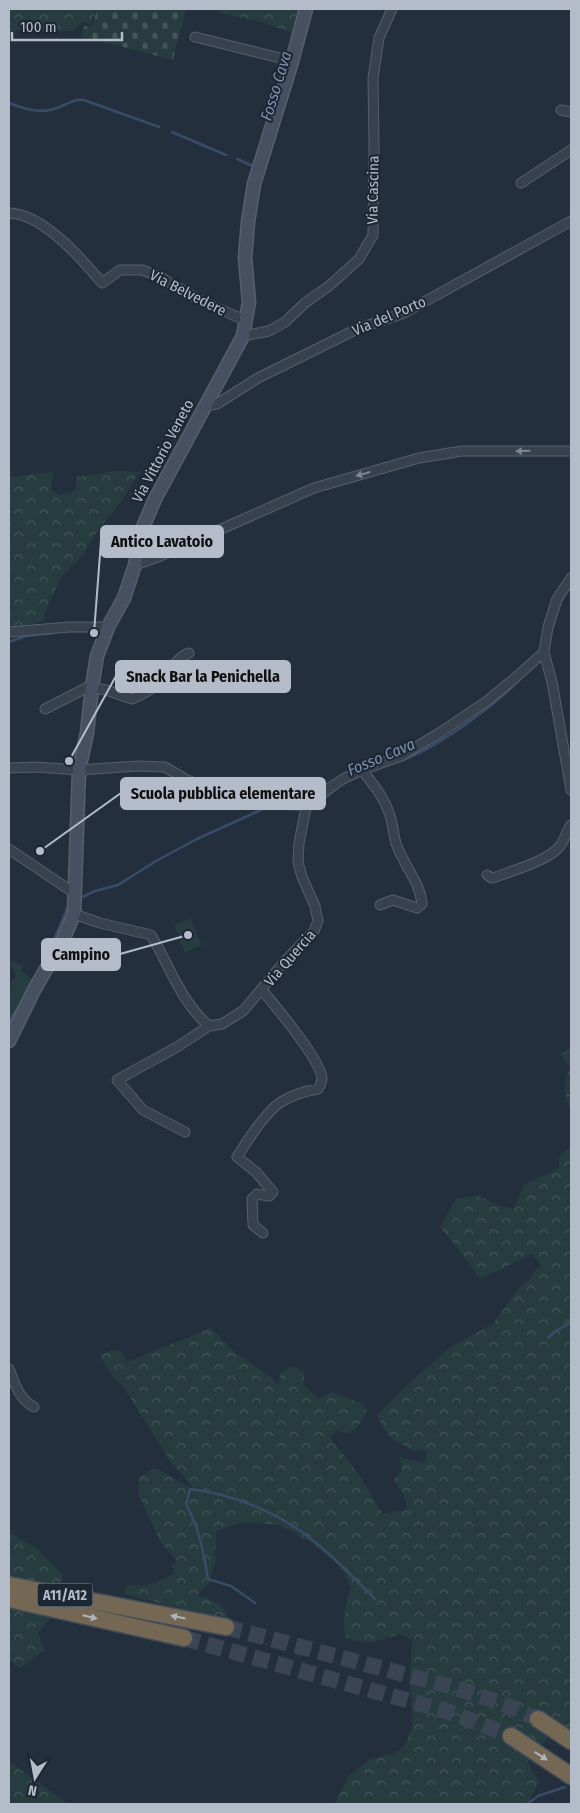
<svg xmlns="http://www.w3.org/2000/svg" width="580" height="1813" viewBox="0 0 580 1813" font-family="'Fira Sans Condensed',sans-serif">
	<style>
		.green { fill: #263c3f }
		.forest { fill: url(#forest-crowns) }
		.cemetery { fill: url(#cemetery-stones) }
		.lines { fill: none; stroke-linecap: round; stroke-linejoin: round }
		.stream { stroke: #394c67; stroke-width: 2.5 }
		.highway-tunnel { stroke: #3a4453; stroke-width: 16; stroke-dasharray: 16 8; stroke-linecap: butt }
		.street-casing { stroke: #565f6c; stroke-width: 11 }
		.secondary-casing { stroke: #565f6c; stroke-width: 15 }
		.highway-casing { stroke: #434c59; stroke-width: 19 }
		.street { stroke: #38414e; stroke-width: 9 }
		.secondary { stroke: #465061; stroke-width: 12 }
		.highway { stroke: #746855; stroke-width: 16 }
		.oneway { fill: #7c8592 }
		.oneway2 { fill: #aeb4bd }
		.labels { text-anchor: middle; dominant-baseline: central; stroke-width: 4; stroke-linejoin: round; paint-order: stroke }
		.shield { fill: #1d2633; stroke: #878f9c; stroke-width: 1 }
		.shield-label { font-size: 14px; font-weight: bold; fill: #b4bcc9 }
		.street-label { font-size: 15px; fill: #b4bcc9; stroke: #1d2633 }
		.water-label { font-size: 16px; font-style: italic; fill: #7c92b1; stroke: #1d2633 }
		.leader { fill: none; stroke: #b4bcc9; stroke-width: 2 }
		.callout-dot { fill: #b4bcc9; stroke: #1d2633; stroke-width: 2 }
		.callout { fill: #b4bcc9; stroke: #b4bcc9; stroke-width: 2 }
		.callout-label { font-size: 16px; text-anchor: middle; font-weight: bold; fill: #111 }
	</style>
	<defs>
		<pattern id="forest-crowns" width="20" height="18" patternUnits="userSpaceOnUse" patternTransform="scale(1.25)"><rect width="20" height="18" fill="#263c3f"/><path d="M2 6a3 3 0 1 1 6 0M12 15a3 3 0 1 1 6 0" fill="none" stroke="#435659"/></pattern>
		<pattern id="cemetery-stones" width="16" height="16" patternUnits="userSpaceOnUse" patternTransform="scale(1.25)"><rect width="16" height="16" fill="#263c3f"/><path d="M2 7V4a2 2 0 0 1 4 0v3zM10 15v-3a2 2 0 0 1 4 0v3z" fill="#435659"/></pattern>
	</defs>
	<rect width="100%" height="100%" fill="#242f3e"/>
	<path class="green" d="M190,918l12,27 -17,7 -11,-27z
		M12,961l11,4 -2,6 14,10 -26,46v-41l2,-1 1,-6h4l-2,-10 -5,-5v-2z"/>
	<path class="forest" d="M9,9h87l-5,15 -9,-2 -9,9 -54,-1 -10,3z
		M214,9h85l-7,24 -34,-12 -34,-7z
		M115,471l24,1 -20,33 -19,22 -17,28 -21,21 -15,31 -4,14 -21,5 -13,-1v-148l44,-5 -2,18 9,5 15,-4 2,-14z
		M571,1049v61c-8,-15 -8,-27 -1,-43l-10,-13z
		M571,1145v593l-20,-4 -24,28 12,20 -12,22h-192l13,-27 22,-18 26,-6 9,-8 7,-18 -2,-56 2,-31 -12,-6 -31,9 -23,-5c-4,-19 -1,-33 5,-51l-11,-21 -27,-22 -33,-19 -37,-3 -27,9 -1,32 -6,20 -12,13c14,3 29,7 31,24l-104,-26 3,-9c22,2 29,-1 47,-12l-2,-7 5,-5 -16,-18 -23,-49 1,-17 16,-9 41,23 -26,-30 -47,-75 -10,-9 -13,-21 12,-6 11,2 4,10 84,-34 22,23 40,28 5,7 3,-14 13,-5 10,5v13l15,14 13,-7 29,11 6,7c-9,16 -10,26 -31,21l-6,7 28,35 25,41 24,-4 -3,-16 -11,-14 9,-10 -2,-13 25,6 2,-13 -13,1 -21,-11 -10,-12 -6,-13 29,-29 47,-41 40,-21 28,-39 6,-4 14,-17 -9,-10 -52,25 -21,-29 -19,-23 15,-27 22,-5 20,10 16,4 11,-24 35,-17v-11z
		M9,1532l27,16 27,27 -12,43 -13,15 6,17 -24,19 -11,-9z
		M9,1762l2,1 57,41h-59z"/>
	<path class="cemetery" d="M97,9h89l-13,51 -92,-24 3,-10 8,1z"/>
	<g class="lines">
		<path class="stream" d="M9,103c18,7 34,12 53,3 9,-4 13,-7 22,-6l75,27
			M172,132l54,23
			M237,159l16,7
			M550,636l10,-32 5,-10
			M9,642l17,-6 28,-3
			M403,760c36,-14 95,-56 121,-85
			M308,809l10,-5 18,-15
			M78,899l17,-8 23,-6 38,-24 41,-22 68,-31 38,2
			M48,954l21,-50
			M9,1021l12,-18
			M548,1338l5,-5 18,-11
			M255,1603l-24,-17 -23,-7c-4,-26 -9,-51 -22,-75l4,-15c49,6 96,27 132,59 19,16 35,34 53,51
			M527,1804l11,-8 27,-9"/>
		<path class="highway-tunnel" d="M226,1627l230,61 48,16 34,15
			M184,1638l265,74 62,24"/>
		<defs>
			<path id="street" d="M195,37l97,24
				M561,110l10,2
				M521,183l50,-33
				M9,213c34,1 72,45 93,70l18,-13h22l18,7 43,25 44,19
				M243,336l26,-5 16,-9 20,-19 24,-17 30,-27 14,-24 1,-90 -1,-67 6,-40 13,-29
				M204,406l13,-2 41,-26 99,-49 47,-16 167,-92
				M135,565l23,-8 156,-69 105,-30 43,-7h109
				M9,632l60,-5h39
				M544,652l8,30 19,108
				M45,709l43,-22 18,3 26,9c9,-4 18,-8 25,-15 10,-10 19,-26 32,-31
				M9,768l27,-1 43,3 59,-4 27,1 22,13 49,19 62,5 9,-1 36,-24 19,-9 39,-14 40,-24 46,-31 28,-23 29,-26 4,-25 9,-28 14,-21
				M362,770c10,13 22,27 27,43 4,9 4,21 7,30 7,22 24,38 26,61l-5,4 -24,-8 -13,5
				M9,849l65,44
				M487,875l5,3 4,-1c18,-7 52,-16 64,-31 5,-6 6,-15 11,-21
				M74,914l26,9 51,12c19,31 29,66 58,91
				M262,990c14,17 58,69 60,88 0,4 -2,8 -4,11 -12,2 -26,6 -37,13 -15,9 -34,39 -44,55l19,15 17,20 -4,4 -12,-2 -5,5 1,26 10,8
				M185,1132l-42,-22 -26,-30 60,-33 32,-21 13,-2 21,-13 42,-50 29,-30 4,-10 -3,-15 -13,-29 -4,-15 1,-19 8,-40
				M9,1369c6,15 10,30 25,38"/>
			<path id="secondary" d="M9,1041l25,-51 29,-50 11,-26 5,-144 8,-37 5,-46 5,-31 11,-29 16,-29 11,-33 8,-38 12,-28 88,-163 6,-34 -4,-44 3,-36 6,-38 37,-119 15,-56"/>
			<path id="highway" d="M9,1585l217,42
				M9,1599l175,39
				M538,1719l33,22
				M511,1736l60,40"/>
		</defs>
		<use href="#street" class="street-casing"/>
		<use href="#secondary" class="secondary-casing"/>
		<use href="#highway" class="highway-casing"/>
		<use href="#street" class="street"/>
		<use href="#secondary" class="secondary"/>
		<use href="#highway" class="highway"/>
	</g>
	<defs><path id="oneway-solid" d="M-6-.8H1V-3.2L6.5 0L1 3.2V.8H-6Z" transform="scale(1.25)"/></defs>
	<g class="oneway">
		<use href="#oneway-solid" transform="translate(523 451) rotate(179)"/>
		<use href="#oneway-solid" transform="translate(363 474) rotate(164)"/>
	</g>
	<g class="oneway2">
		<use href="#oneway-solid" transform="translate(90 1617) rotate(13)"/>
		<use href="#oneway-solid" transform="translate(178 1617) rotate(-169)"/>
		<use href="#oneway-solid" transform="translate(541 1756) rotate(33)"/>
	</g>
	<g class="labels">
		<rect class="shield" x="37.5" y="1583.5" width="55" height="23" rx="4"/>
		<g class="shield-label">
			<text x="65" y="1595">A11/A12</text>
		</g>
		<g class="street-label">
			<text transform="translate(373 190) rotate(-89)">Via Cascina</text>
			<text transform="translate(188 293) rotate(27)">Via Belvedere</text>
			<text transform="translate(389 316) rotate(-23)">Via del Porto</text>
			<text transform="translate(163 451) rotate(-62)">Via Vittorio Veneto</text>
			<text transform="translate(290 958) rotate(-49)">Via Quercia</text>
		</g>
		<g class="water-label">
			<text transform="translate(276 86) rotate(-73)">Fosso Cava</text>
			<text transform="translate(381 757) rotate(-23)">Fosso Cava</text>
		</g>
	</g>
	<path class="leader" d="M94 633L101 541M69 761L116 676M40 851L121 793M188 935L120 954"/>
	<g class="callout-dot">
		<circle cx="94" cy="633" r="5"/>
		<circle cx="69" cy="761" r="5"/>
		<circle cx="40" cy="851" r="5"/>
		<circle cx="188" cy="935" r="5"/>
	</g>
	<g class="callout">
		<rect x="101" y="526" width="122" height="31" rx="5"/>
		<rect x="116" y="661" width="174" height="31" rx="5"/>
		<rect x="121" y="778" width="204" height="31" rx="5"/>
		<rect x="42" y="939" width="78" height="31" rx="5"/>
	</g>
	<g class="callout-label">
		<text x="162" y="547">Antico Lavatoio</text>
		<text x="203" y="682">Snack Bar la Penichella</text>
		<text x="223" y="799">Scuola pubblica elementare</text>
		<text x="81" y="960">Campino</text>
	</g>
	<rect width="580" height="1813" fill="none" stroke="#b4bcc9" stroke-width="20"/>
	<g transform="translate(35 1778) rotate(191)" stroke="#1d2633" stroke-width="4" paint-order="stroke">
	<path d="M0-4L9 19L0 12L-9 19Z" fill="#b4bcc9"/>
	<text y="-8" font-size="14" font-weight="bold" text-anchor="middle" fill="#b4bcc9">N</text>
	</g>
	<path d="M12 32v8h110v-8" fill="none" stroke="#b4bcc9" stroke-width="2.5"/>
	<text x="20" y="32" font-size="15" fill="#b4bcc9" stroke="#1d2633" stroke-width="4" paint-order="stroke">100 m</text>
</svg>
